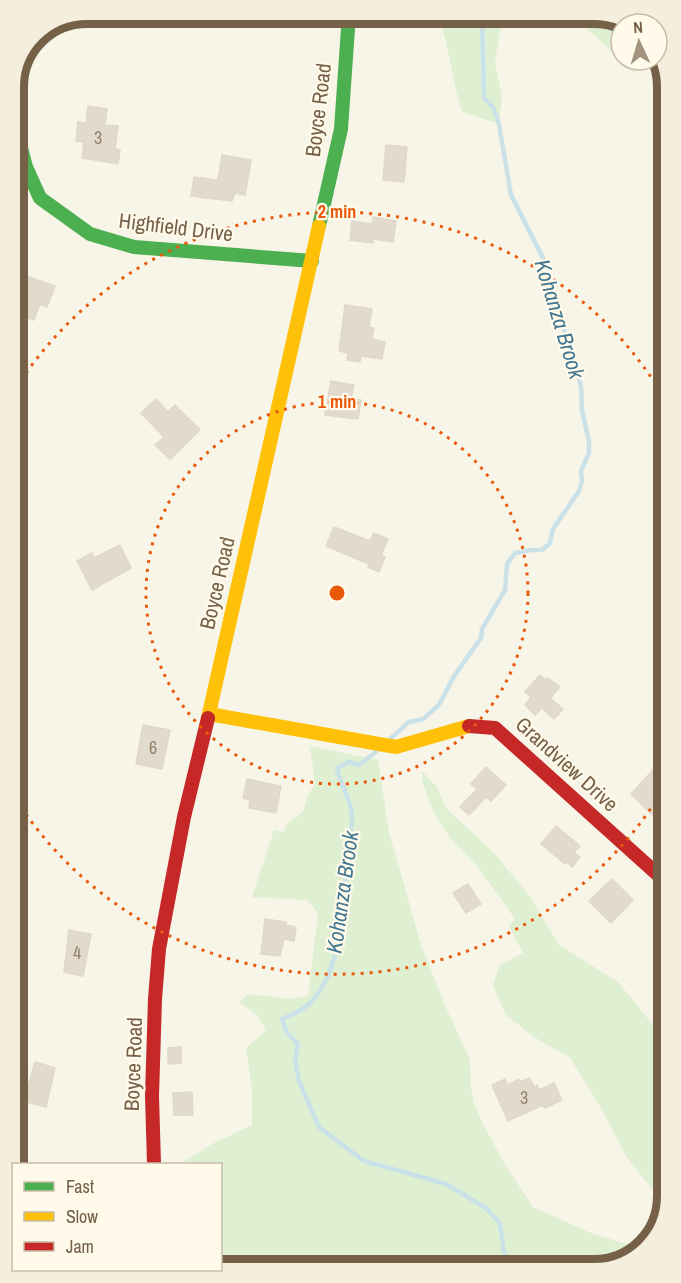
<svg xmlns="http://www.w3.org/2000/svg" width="681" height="1283" viewBox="0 0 681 1283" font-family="'Archivo Narrow',sans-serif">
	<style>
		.green { fill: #dff0d2 }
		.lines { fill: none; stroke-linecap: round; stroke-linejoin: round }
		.stream { stroke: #cae1e8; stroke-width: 4.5 }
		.building { fill: #e2dacd; stroke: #e0d8ca; stroke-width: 1.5 }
		.fast { stroke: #4caf50; stroke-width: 14 }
		.slow { stroke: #ffc107; stroke-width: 14 }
		.jam { stroke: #c62828; stroke-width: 14 }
		.ring { fill: none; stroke: #e8590c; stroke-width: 3; stroke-dasharray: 3 6 }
		.labels { text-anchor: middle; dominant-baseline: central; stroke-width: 4.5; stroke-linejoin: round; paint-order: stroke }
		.number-label { font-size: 18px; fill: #93816c }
		.street-label { font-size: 21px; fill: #766047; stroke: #fffaea }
		.water-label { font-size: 22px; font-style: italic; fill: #427893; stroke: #fffaea }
		.rim { fill: none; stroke: #766047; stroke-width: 8 }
		.centre { fill: #e8590c; stroke: #fffaea; stroke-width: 3 }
		.ring-label { font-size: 18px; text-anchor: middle; font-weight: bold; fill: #e8590c; stroke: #fffaea; stroke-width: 4.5; stroke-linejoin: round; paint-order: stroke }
	</style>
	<rect width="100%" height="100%" fill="#f7f4e8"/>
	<path class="green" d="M438,14h65l-8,48 7,34 -3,28 -37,-12c-10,-33 -13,-66 -24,-98z
		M572,14h27c14,17 22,22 22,46h8l7,15z
		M310,746l68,14 11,72 32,113 23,58 26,57 1,28 3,16 7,16 23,43 29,44 60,27 48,14 -19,16 -401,4 -1,-104h-40l32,-20 40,-19v-35l-6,-42 20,-18 -9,-15 -18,-13 9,-8 44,5 16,-3 10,-83 -11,-13 -55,-3 22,-67 9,2 5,-9 15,-11 4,-15 8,-13z
		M422,771l15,16 9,21 46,43 37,44 30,50 59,37 49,60v158l-3,10 1,-4 -39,-50 -26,-50 -30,-48 -36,-21 -29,-23 -12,-28 6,-20 24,-13 -14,-27 6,-7 -37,-52 -28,-29 -17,-27 -10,-27z"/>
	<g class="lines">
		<path class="stream" d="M390,739l19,-17 14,-3 16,-14 15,-29 27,-38 1,-9 23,-39 2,-26 8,-11 16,-3h11l8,-7 3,-14 26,-38 3,-10 -1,-10 8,-18v-11l-7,-32 -1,-23 -5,-23 -14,-40 -12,-24 4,-9 -7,-25 -36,-71 -12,-71 -6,-17 -9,-9 -2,-84
			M377,751l-18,14 -10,-3 -12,6c3,17 15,32 15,48 1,12 -4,21 -5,32 -3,23 0,47 -4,70 -3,24 -13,64 -30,82 -8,9 -20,15 -31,19l5,14 11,11 -3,16 4,21 20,46 45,34 82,23 40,24 14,15 4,29 8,13"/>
	</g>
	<path class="building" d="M131,14h24v13l-23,-1z
		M88,106l19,3 -2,16 13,1 -3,23 5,1 -2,14 -36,-6 2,-16 -8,-1 2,-19 8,1z
		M386,145l21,2 -3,35 -21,-2z
		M222,155l29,5 -6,35 -10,-2 -3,8 -41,-5 3,-19 24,3z
		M373,217l23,4 -3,21 -20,-3v4l-23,-3 2,-19 21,3z
		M26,276l29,10 -8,21 -7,-3 -6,16 -19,-7v-33l8,3z
		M345,305l27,4 -3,18 5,1 -2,11 13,3 -3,17 -21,-3 -1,6 -13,-2 1,-7 -9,-2z
		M331,381l23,4 -3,13 10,2 -3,19 -33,-4z
		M156,399l12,13 7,-7 25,25 -30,29 -15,-14 9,-8 -23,-24z
		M334,527l36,14 4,-8 14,6 -7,16 4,2 -6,15 -11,-5 1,-3 -43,-18z
		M120,545l11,23 -39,22 -15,-29 15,-8 2,5z
		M540,675l6,5 2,-2 12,9 -10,11 13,11 -9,10 -12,-11 -7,7 -10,-10 6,-8 -6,-5z
		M143,725l27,5 -8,39 -26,-5z
		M486,767l20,18 -15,16 -5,-4 -17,18 -9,-8 17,-18 -6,-5z
		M653,770l10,9 -8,10 10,11 1,28 -35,-34z
		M247,779l34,7 -5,27 -27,-5 1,-8 -7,-2z
		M556,826l24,20 -6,7 6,4 -8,10 -5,-5 -2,2 -24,-20z
		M612,879l21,21 -22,23 -22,-22z
		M468,884l13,20 -15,9 -13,-20z
		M265,919l21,3 -1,3 11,2 -2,14 -10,-2 -4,17 -19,-2z
		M69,930l22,4 -8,42 -19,-4z
		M181,1047v16l-13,1v-16z
		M35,1062l20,6 -9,39 -22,-6z
		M530,1078l4,9 3,-2 2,5 15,-7 8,17 -17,8 -2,-3 -35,16 -16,-36 13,-6 2,6 12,-6 1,3z
		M192,1092l1,23h-19l-1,-22z"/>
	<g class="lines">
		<path class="fast" d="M21,67l-4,65 9,35 14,31 50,36 44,13 178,14
			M319,226l22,-97 8,-115"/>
		<path class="slow" d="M209,714l187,33 73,-21
			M208,718l111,-492"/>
		<path class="jam" d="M469,726l26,2 171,154
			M154,1164l-2,-68 3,-97 4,-50 25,-132 24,-99"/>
	</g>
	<g class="ring">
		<circle cx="337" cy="593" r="191"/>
		<path d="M665 786A381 381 0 0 1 17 801M16 388A381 381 0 0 1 662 394"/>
	</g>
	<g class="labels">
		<g class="number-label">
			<text x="98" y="137">3</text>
			<text x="153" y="747">6</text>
			<text x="77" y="952">4</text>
			<text x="524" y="1097">3</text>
		</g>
		<g class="street-label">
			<text transform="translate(318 110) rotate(-83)">Boyce Road</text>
			<text transform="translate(176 227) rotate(7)">Highfield Drive</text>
			<text transform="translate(217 583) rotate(-77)">Boyce Road</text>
			<text transform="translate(567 764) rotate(42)">Grandview Drive</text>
			<text transform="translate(133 1064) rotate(-88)">Boyce Road</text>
		</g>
		<g class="water-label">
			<text transform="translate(560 319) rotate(73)">Kohanza Brook</text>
			<text transform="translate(342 892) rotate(-82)">Kohanza Brook</text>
		</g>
	</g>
	<path d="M0 0H681V1283H0ZM87 24H594A63 63 0 0 1 657 87V1196A63 63 0 0 1 594 1259H87A63 63 0 0 1 24 1196V87A63 63 0 0 1 87 24Z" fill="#f4eedd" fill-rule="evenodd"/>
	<path class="rim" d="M87 24H594A63 63 0 0 1 657 87V1196A63 63 0 0 1 594 1259H87A63 63 0 0 1 24 1196V87A63 63 0 0 1 87 24Z"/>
	<circle cx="337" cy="593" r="9" class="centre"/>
	<g class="ring-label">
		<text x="337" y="218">2 min</text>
		<text x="337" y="408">1 min</text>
	</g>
	<rect x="12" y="1163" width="210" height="108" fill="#fffaea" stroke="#c8bca9" stroke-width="1.5"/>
	<rect x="24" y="1182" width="30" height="9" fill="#4caf50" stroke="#c8bca9" stroke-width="1.5"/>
	<text x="66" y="1193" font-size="18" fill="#766047">Fast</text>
	<rect x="24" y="1212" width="30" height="9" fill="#ffc107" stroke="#c8bca9" stroke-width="1.5"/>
	<text x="66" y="1223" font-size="18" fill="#766047">Slow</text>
	<rect x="24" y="1242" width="30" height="9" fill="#c62828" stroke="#c8bca9" stroke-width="1.5"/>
	<text x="66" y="1253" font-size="18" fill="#766047">Jam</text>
	<g transform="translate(639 42) rotate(356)"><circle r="28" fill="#fffaea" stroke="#c8bca9" stroke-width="1.5"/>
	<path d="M0-4.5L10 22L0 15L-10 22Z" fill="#a3947f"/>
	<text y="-9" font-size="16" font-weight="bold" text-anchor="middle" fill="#766047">N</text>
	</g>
</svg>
